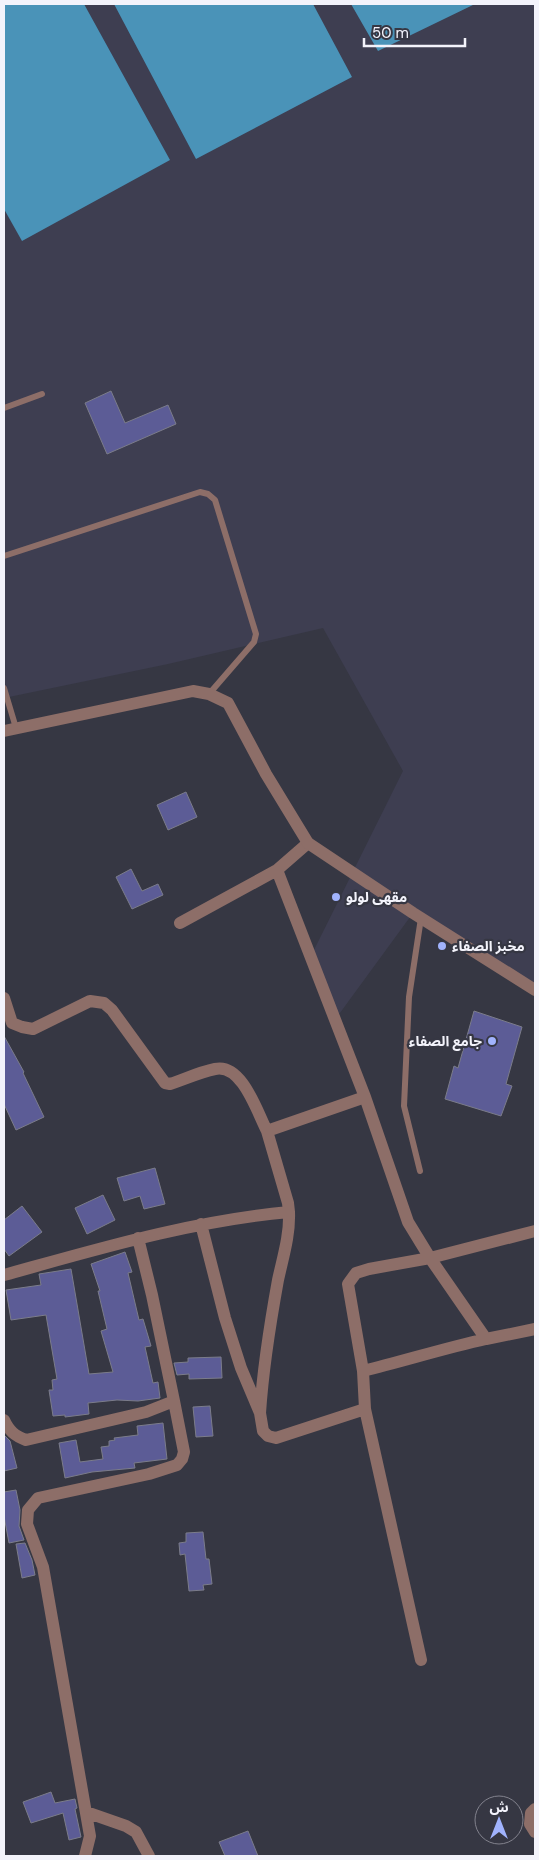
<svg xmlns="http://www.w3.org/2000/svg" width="539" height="1860" viewBox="0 0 539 1860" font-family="'DM Sans','Noto Sans Arabic',sans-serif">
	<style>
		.built { fill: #3e3e51 }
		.water { fill: #4a93b8 }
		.building { fill: #5c5c96; stroke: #7b7c8a }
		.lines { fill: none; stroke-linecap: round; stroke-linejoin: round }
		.service { stroke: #8d6e68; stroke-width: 6 }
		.minor { stroke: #8d6e68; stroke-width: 12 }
		.tertiary { stroke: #8d6e68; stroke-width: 12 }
		.poi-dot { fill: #a1b3fd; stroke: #363743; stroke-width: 2 }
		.labels { text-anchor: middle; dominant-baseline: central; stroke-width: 4.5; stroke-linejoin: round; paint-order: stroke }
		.poi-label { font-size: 14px; font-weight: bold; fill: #f3f3fb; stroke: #363743; text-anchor: start }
	</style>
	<rect width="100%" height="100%" fill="#363743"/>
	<path class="built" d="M4,4h531v986l-122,-77 -76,104 -24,-65 90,-181 -80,-143 -155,36 -164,34z"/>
	<path class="water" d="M4,4h80l86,156 -148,81 -18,-32z
		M114,4h199l39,73 -156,82z
		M351,4h124l-97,47z"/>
	<path class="building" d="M111,391l14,32 43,-18 8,19 -69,30 -22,-51z
		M186,792l11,25 -29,13 -11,-25z
		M131,869l11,22 16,-7 5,11 -31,14 -16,-32z
		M474,1011l48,16 -16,57 6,2 -11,30 -56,-17 9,-33 4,2z
		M4,1036l20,36 -1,1 21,44 -28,13 -12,-26z
		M155,1168l10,36 -21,5 -4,-13 -16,5 -7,-23z
		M103,1195l12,25 -28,14 -12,-26z
		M22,1206l20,26 -33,24 -5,-7v-29z
		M125,1252l7,20 -4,1 11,47 4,-1 8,27 -6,1 8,36 5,-1 2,16 -22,3 -21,-1 -29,3 1,11 -24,3v-2l-12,1 -4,-26h4l-1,-10 5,-1 -11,-64 -35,5 -5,-30 35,-5 -2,-11 32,-5 18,105 24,-2 -12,-41 6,-2 -9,-38h2l-9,-27z
		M221,1357l1,21 -33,1v-5l-12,1 -3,-12 14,-1v-4z
		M210,1406l3,30 -17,1 -3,-30z
		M163,1423l4,36 -33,4 1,5 -43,4 -27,6 -6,-35 17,-3 4,22 23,-3 -2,-12 8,-1v-5l6,-1 -1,-2 24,-3 -1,-9z
		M4,1435l6,6 7,27 -13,3z
		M16,1490l4,20 -1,16 5,14 -15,3 -5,-27v-24z
		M203,1532l3,27h3l3,25 -9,1 1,5 -15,1 -4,-37 -5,1 -1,-12 7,-1v-9z
		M25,1543l7,17 3,15 -13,3 -6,-34z
		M51,1792l4,11 20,-4 2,9 -2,1 6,28 -12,3 -6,-27 -32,10 -8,-21z
		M248,1831l10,25h-33l-6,-14z"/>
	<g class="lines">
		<path class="service" d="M4,408l38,-14
			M4,556l196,-64 8,2 7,6 41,134 -2,8 -45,52
			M4,688l12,40
			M420,1171l-16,-65 5,-109 12,-79"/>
		<path class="minor" d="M308,843l-31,27 88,227 43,125 22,36 56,81c-41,9 -82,22 -123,32
			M180,923l97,-53
			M4,998l8,25 10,4 11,2 57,-28 14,2 8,7 53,73 5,1c15,-5 30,-12 45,-15 27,-6 42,43 52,62
			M289,1212l-1,-9 -21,-72 98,-34
			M201,1224l24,94 16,50 19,45 3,18 5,5 8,2 89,-29
			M4,1275c94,-26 187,-54 285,-63 1,23 -6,45 -11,68 -8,44 -15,88 -18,133
			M486,1339l49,-10
			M4,1420c5,11 11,16 22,20l120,-28 28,-11 -22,-106 -14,-57
			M421,1660l-56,-251 -2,-38 -15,-87 8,-11 13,-4 61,-11 105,-27
			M535,1809l-4,4 -1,11 5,8
			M86,1812l40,14 10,6 13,24
			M85,1856l5,-20 -47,-269 -16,-43 1,-14 10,-12 111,-24 28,-9 5,-6 2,-7 -10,-51"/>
		<path class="tertiary" d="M4,731l189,-40 16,3 19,9 38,71 42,69 105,70 122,77"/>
	</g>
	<g class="poi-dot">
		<circle cx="336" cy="897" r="5"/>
		<circle cx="442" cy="946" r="5"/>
		<circle cx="492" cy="1041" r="5"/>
	</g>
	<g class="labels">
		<g class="poi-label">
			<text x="346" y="897">مقهى لولو</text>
			<text x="452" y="946">مخبز الصفاء</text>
			<text x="482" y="1041" text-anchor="end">جامع الصفاء</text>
		</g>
	</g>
	<rect width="539" height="1860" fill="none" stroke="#f3f3fb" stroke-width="10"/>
	<g transform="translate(499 1820)"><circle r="24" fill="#363743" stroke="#82828d"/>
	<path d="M0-4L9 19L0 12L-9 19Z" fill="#a1b3fd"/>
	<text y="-8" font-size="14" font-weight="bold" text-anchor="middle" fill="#f3f3fb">ش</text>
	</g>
	<path d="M364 38v8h101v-8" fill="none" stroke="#f3f3fb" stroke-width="2.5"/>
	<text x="372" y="38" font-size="15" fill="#f3f3fb" stroke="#363743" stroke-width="4" paint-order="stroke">50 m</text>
</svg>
